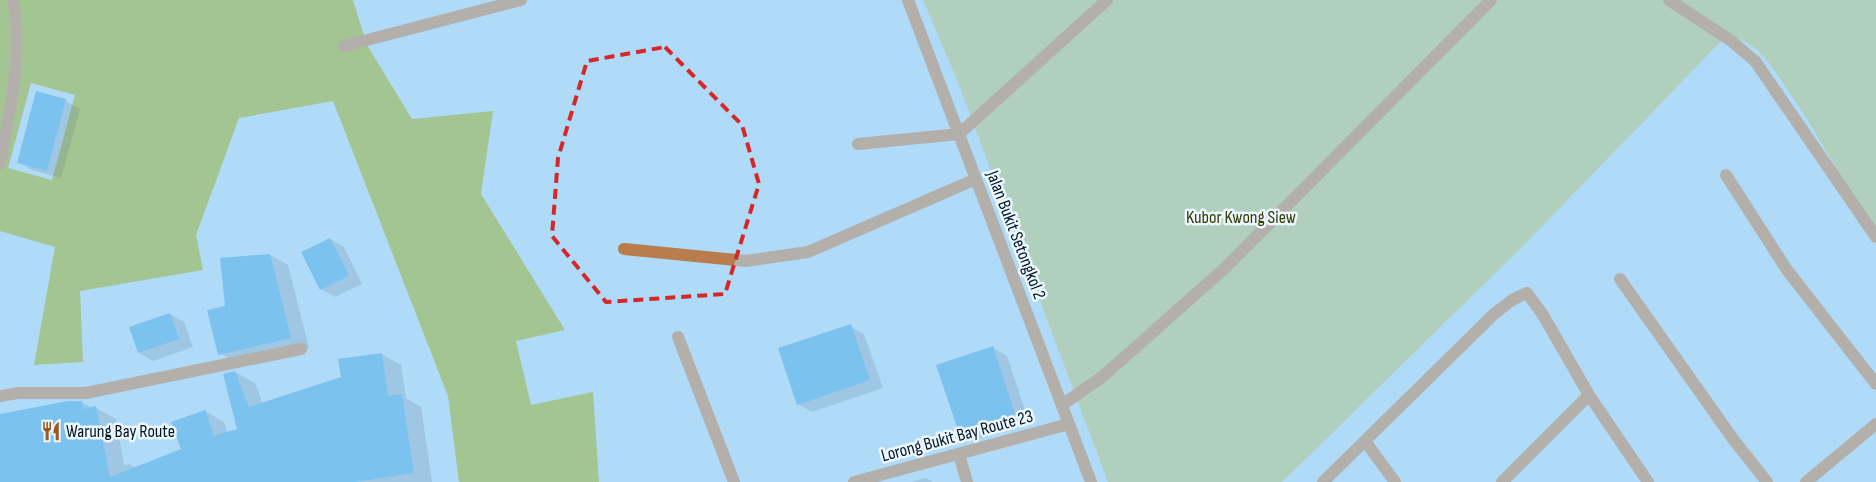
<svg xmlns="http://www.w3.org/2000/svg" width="1876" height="482" viewBox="0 0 1876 482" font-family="'Sofia Sans Condensed',sans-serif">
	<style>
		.green { fill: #b1c072 }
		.forest { fill: #96aa13; fill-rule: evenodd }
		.shadow { fill: #0003 }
		.building { fill: #3fa5e0 }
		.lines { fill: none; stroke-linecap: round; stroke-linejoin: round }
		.minor { stroke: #b97c4d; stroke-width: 12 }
		.marked { fill: none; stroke: #d62828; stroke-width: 4; stroke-dasharray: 10 6; stroke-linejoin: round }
		.labels { text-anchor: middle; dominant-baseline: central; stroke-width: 5; stroke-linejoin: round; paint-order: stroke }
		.park-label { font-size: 18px; fill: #343c03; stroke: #ecf7ff }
		.street-label { font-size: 18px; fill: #011623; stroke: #ecf7ff }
		.poi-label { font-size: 18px; fill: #011623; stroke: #ecf7ff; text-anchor: start }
	</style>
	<rect width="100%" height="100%" fill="#afdbf9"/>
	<path class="green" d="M923,0h953v233c-32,-47 -56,-98 -89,-144 -9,-13 -19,-30 -31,-40 -8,-7 -20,-13 -31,-12l-203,210 -240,235h-174l-151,-402z"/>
	<path class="forest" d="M0,0h353l14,45 45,74 81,-8 -12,83 84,136 -49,11 15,64 62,-13 6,90h-140l-11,-86 -115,-295 -94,17 -43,117 7,35 -123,21 3,71 -49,3 21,-118 -55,-16zM31,83l44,12 -23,85 -44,-12z"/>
	<path class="shadow" d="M37,93l29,8 14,8 -19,69 -29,-8 -14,-8z
		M330,239l14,8 18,37 -27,13 -14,-8z
		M270,255l18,10 21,83 -72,15 -18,-10 7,-46z
		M170,314l14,8 9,25 -40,14 -14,-8z
		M850,326l14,8 19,54 -71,24 -14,-8z
		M993,348l14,8 22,66 -55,18 -14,-8z
		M382,354l19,11 5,33 15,9 11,75h-432v-67l82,-13 10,6h4l20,11 8,46 5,-1 7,4 47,-19 22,-38 19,11 4,11 10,-3 -3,-58 20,11 8,21 79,-26z
		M926,478l7,4h-22z"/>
	<path class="building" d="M36,91l30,8 -19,72 -30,-8z
		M330,238l19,38 -29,14 -19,-38z
		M270,254l21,84 -73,17 -11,-45 18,-4 -5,-48z
		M170,313l9,26 -41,14 -9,-26z
		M851,324l19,56 -73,25 -19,-57z
		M993,346l22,68 -56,19 -23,-68z
		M382,353l6,43 14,-2 12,79 -59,9h-355v-68l68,-13h14l1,8 13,-3 14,71 71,-28 -10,-27 34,-12 9,26 23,-7 -14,-55 12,-3 14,36 92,-30 -3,-18z"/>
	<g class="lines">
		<path class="minor" d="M908,0l183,482
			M1669,0l61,40 25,21 121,176
			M344,46l177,-46
			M858,144l101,-10 148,-134
			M0,164c10,-55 23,-108 13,-164
			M1726,175l61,95 89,114
			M624,249l122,12 62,-9 168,-73
			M1620,279l113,160 34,43
			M678,337l56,145
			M0,396l18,-3h68l215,-44
			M1062,405l40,-28 123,-109 266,-268
			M1365,441l30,41
			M959,454l8,28
			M854,482l215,-58
			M1323,482l171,-168 18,-14 15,-7 16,22 46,80 59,87
			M1502,482l87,-87
			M1806,482l70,-58"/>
	</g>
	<path d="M0 0H1876V482H0ZM665,47l77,78 17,59 -34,110 -119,8 -54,-66 6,-78 29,-97z" fill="#afdbf9" fill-opacity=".55" fill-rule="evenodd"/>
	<path class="marked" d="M665,47l77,78 17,59 -34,110 -119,8 -54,-66 6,-78 29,-97z"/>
	<defs>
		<symbol id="restaurant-bare" viewBox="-9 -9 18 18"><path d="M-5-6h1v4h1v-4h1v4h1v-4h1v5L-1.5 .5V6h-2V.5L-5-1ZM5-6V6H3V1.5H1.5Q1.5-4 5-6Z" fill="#9a5b23" stroke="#ecf7ff" stroke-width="2.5" paint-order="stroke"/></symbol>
	</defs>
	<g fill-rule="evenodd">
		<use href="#restaurant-bare" x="37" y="417" width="28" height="28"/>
	</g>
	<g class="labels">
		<g class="park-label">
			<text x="1241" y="217">Kubor Kwong Siew</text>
		</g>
		<g class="street-label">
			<text transform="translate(1016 235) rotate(69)">Jalan Bukit Setongkol 2</text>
			<text transform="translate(957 436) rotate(-15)">Lorong Bukit Bay Route 23</text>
		</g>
		<g class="poi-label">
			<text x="66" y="431">Warung Bay Route</text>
		</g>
	</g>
</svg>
